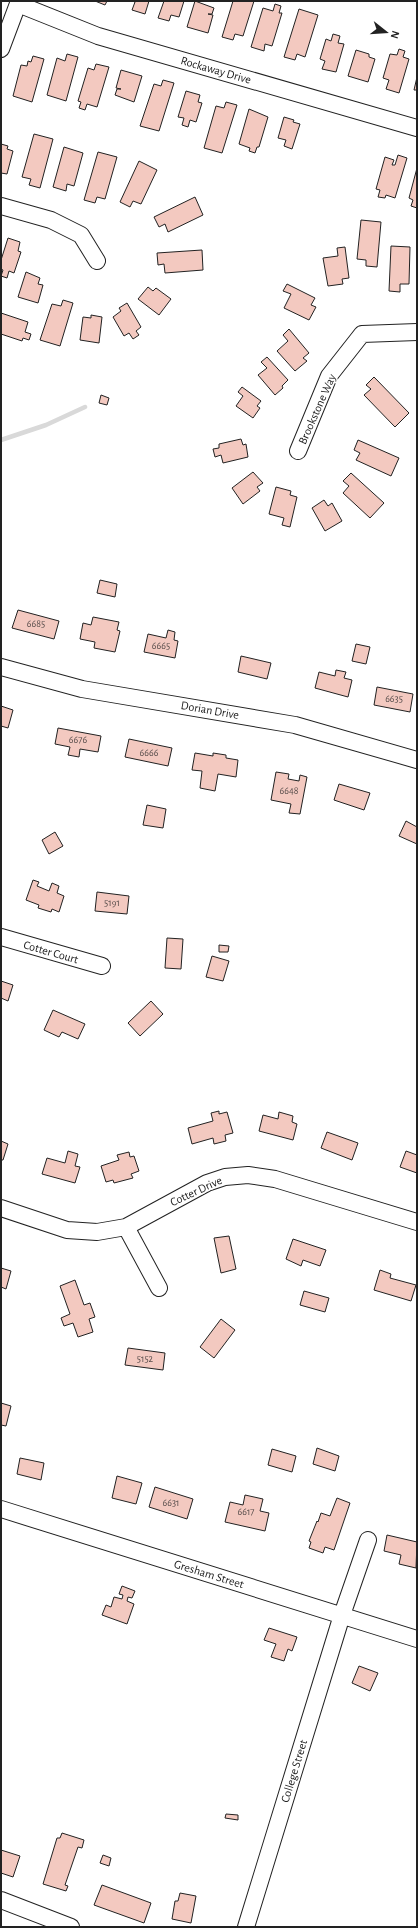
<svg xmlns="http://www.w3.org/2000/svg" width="418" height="1928" viewBox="0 0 418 1928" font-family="'Alegreya Sans',sans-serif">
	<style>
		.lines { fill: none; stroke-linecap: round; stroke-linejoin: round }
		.stream { stroke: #d9d9d9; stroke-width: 4.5 }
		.building { fill: #f3c9c0; stroke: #222 }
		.minor-casing { stroke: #222; stroke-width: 18 }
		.minor { stroke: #fff; stroke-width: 16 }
		.labels { text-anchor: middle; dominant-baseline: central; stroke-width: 3; stroke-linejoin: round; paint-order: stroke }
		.number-label { font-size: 10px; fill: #564c4a }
		.street-label { font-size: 12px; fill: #222; stroke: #fff }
	</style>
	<rect width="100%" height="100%" fill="#fff"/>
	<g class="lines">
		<path class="stream" d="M1,440l45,-15 39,-18"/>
	</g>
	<path class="building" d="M95,1h12l-2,4z
		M132,1h17l-4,13 -13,-4 3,-8z
		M164,1h20l-5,16 -8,-2 -2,6 -11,-3z
		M195,1l19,7 -2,6h-4l5,1 -5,18 -21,-6z
		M233,1h21l-11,35 -8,-2 -2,6 -11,-3z
		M275,4l6,2 -2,7h3l-10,33 -7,-2 -1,7 -13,-4 12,-39 10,3z
		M299,9l19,6 -13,42 -8,-3 -2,6 -11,-3z
		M333,34l7,2 -2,7 6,1 -8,28 -14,-3 3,-8 -5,-2 6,-20 5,2z
		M399,49l6,2 -2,6 6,2 -10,34 -13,-4 3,-9 -6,-2 7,-24 7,1z
		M356,50l13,4v3l6,2 -7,23 -20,-6z
		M67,54l11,3 -12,44 -19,-6 10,-37 8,3z
		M33,56l11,3 -12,43 -19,-6 8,-31 6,1 1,-5 3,1z
		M96,64l13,3 -12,40 -10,-3 -2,6 -6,-2 2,-6 -3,-1 10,-33 6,2z
		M121,70l21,6 -8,26 -19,-7 2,-6h4l-5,-1z
		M417,77v13h-3z
		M163,80l11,3 -15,48 -19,-5 14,-42 7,2z
		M186,91l14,4 -2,7 4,1 -6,19 -6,-2 -2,7 -6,-2 2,-7 -6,-1z
		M226,102l11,3 -15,48 -18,-5 12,-42 8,2z
		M249,109l19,8 -9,30h-2l-2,6 -6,-2 1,-3 -11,-4z
		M284,117l10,3 -1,2 7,2 -8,25 -8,-3 2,-6 -8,-2z
		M34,134l19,5 -13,49 -11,-3 2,-6 -9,-2z
		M1,144l7,2 -1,3 6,2 -6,23 -6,-1z
		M64,147l19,6 -9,33 -7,-2 -1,7 -13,-4z
		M98,152l19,5 -12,42 -8,-2 -2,6 -11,-3z
		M398,155l9,3 -12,40 -9,-3 -1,3 -7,-1 2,-7 -4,-1 9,-32 9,3 -2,5h3z
		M139,161l18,9 -16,34 -8,-3 -3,6 -10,-5z
		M417,168v40l-6,-2 2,-6 -4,-2z
		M195,197l8,18 -35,17 -3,-8 -6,3 -5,-10z
		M361,220l20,2 -4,45 -11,-1v-6l-9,-1z
		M8,238l12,4 -2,9 3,1 -7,21 -5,-2 -2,7 -6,-2 2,-6 -2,-1v-9z
		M391,246l19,1 -1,37h-9v8l-11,-1z
		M345,247l4,31 -7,1 1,5 -15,2 -5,-28 15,-2 -1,-8z
		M202,250l1,20 -38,3 -1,-9 -6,1 -1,-12z
		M26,272l14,6 -2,6 5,1 -5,18 -20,-6z
		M287,284l28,14 -4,7 5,2 -7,13 -25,-12 7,-14 -8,-3z
		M148,287l5,4 3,-3 15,11 -12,16 -21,-16z
		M63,300l10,3 -13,43 -20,-6 12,-36 9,2z
		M127,303l14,24 -5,4 3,4 -6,4 -4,-6 -5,3 -11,-19 8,-6 -2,-3z
		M1,313l27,9 -3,10 6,2 -2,6 -6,-2 -1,3 -21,-7z
		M91,315l11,2 -3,26 -19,-3 3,-23 8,1z
		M289,329l20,24 -6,5 4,3 -12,10 -18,-20 11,-10 -5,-6z
		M267,357l21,23 -6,6 1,2 -8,7 -17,-20 9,-7 -6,-6z
		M374,377l35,36 -14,14 -31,-32 7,-6 -5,-4z
		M242,387l19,14 -4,5 3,2 -7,10 -17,-12 7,-10 -5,-4z
		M101,395l8,3 -2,7 -8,-2z
		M241,439l2,6 3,-1 2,13 -25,6 -2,-8 -6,2 -2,-8 6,-1v-4z
		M358,440l41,18 -8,18 -35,-16 4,-7 -6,-3z
		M253,472l10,11 -6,4 3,4 -17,13 -11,-16z
		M351,473l33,30 -14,15 -27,-25 6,-7 -6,-5z
		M276,487l15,4 -1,4 7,2 -7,30 -8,-2 2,-7 -15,-4z
		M324,500l4,6 4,-3 10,18 -17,10 -13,-23z
		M100,580l17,4 -2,13 -18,-4z
		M18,610l41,11 -5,18 -42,-11z
		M93,617l26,5 -2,8 3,1 -5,21 -21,-4 1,-6 -15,-3 3,-16 8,2z
		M168,630l7,2 -1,8 4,1 -3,17 -31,-6 4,-18 18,4z
		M356,644l14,3 -4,17 -14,-3z
		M241,656l30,7 -4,16 -29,-7z
		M336,670l10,2 -2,6 8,2 -4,17 -33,-9 4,-16 16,4z
		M377,687l36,7 -3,18 -36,-7z
		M1,706l12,4 -5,18 -7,-2z
		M58,728l43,8 -3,16 -18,-3 -1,8 -11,-2 2,-8 -15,-3z
		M129,739l43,9 -4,18 -43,-9z
		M195,753l18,3v-3l13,2v3l12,2 -2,17 -18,-3 -3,17 -15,-3 2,-17 -10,-1z
		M276,772l13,2 -1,5 11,2 1,-6 7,2 -7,37 -11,-1 2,-9 -20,-4z
		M339,784l31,9 -6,17 -30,-10z
		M147,805l19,4 -3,19 -20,-3z
		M406,821l11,6v17l-18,-8z
		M55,832l8,14 -14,8 -7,-14z
		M33,880l6,2 -2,4 12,5 3,-8 7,3 -2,7 7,3 -5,16 -7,-3 -1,3 -13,-4 1,-3 -13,-5z
		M97,892l32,4 -2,18 -32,-3z
		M167,938l16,1 -2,30 -16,-1z
		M219,945l10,1 -1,6h-9z
		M212,956l17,5 -6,20 -17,-4z
		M1,981l12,4 -5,16 -7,-3z
		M151,1001l12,13 -23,22 -12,-13z
		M53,1010l32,14 -7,15 -16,-7 -3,5 -15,-7z
		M219,1111v3l8,-2 6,21 -8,2 1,6 -12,3 -1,-6 -21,6 -4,-16 25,-7 -2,-8z
		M279,1112l14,4 -1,6 5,2 -4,16 -34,-9 4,-16 15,4z
		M327,1132l31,11 -6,17 -31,-12z
		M1,1141l7,3 -5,16h-2z
		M68,1151l10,3 -3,12 5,1 -5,16 -33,-9 5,-16 18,5z
		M406,1151l11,4v18l-17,-6z
		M129,1152l1,5 4,-1 5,15 -8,3 2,4 -19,5 -1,-3 -7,2 -5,-16 18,-6 -2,-5z
		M229,1236l7,33 -15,4 -7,-35z
		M293,1239l33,11 -6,16 -17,-6 -2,6 -15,-7z
		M1,1268l10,3 -5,18 -5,-2z
		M380,1270l11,4 -1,4 26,7 -5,16 -37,-11z
		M75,1280l9,25 6,-2 5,14 -6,2 4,13 -15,5 -5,-14 -9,3 -3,-8 9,-4 -10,-28z
		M304,1291l25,7 -4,14 -25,-7z
		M221,1319l14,11 -21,28 -14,-11z
		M128,1348l37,5 -2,17 -38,-5z
		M1,1403l10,3 -5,20 -5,-1z
		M317,1448l22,8 -4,15 -22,-7z
		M272,1449l24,7 -4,16 -24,-7z
		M20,1458l24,5 -3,17 -24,-6z
		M117,1476l25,7 -6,21 -24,-6z
		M155,1487l38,12 -6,20 -38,-12z
		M245,1495l18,4 -3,12 9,2 -4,18 -40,-9 5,-20 13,3z
		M337,1498l13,5 -16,47 -9,-3 -2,6 -14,-5 2,-6 -2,-1 8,-20 1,1 3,-9 9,3z
		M387,1535l30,7 -1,26 -17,-4 2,-9 -17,-4z
		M122,1586l13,5 -3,7 -4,-1 -1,4 7,3 -7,20 -25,-9 4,-10 5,2 3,-10 8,2 1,-4 -4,-1z
		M269,1628l28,9 -5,14 -4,-2 -4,12 -13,-4 5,-13 -12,-4z
		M359,1666l19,7 -8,18 -18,-8z
		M226,1814l12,1v5l-13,-2z
		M62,1833l22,7 -2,8 -4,-1 -13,38 3,1 -2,5 -23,-7 14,-46h3z
		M1,1850l19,6 -7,21 -12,-4z
		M103,1855l8,3 -2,8 -9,-3z
		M102,1885l49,18 -7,20 -50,-18z
		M180,1893l16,3 -5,27 -19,-4 3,-18h3z"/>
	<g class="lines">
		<defs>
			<path id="minor" d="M18,4l80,32 319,92
				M1,49l18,-48
				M1,206l50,14 30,15 16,26
				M298,451l31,-75 33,-42 55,-2
				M1,667l81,22 213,36 122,35
				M1,937l101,29
				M1,1208l66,22 30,2 29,-5 81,-44 18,-6 23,-2 27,4 142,43
				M126,1227l33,61
				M1,1509l416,130
				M1,1900l70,27
				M246,1927l96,-312 26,-75"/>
		</defs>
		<use href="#minor" class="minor-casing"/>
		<use href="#minor" class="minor"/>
	</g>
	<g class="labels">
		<g class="number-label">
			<text x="36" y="624">6685</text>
			<text x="161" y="646">6665</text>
			<text x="394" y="699">6635</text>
			<text x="78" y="740">6676</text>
			<text x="149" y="753">6666</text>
			<text x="289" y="791">6648</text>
			<text x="112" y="903">5191</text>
			<text x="145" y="1359">5152</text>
			<text x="171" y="1503">6631</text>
			<text x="246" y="1512">6617</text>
		</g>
		<g class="street-label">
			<text transform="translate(216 70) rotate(16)">Rockaway Drive</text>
			<text transform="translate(317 409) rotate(-66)">Brookstone Way</text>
			<text transform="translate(210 710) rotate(10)">Dorian Drive</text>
			<text transform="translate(51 952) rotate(16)">Cotter Court</text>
			<text transform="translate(196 1191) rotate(-25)">Cotter Drive</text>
			<text transform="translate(209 1574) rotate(17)">Gresham Street</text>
			<text transform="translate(294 1771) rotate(-73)">College Street</text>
		</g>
	</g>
	<rect width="418" height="1928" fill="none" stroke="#222222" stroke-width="4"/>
	<g transform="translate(386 32) rotate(107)" stroke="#ffffff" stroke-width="3" paint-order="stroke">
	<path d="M0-3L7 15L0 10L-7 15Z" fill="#222222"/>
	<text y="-6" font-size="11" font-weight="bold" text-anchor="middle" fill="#222222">N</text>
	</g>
</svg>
